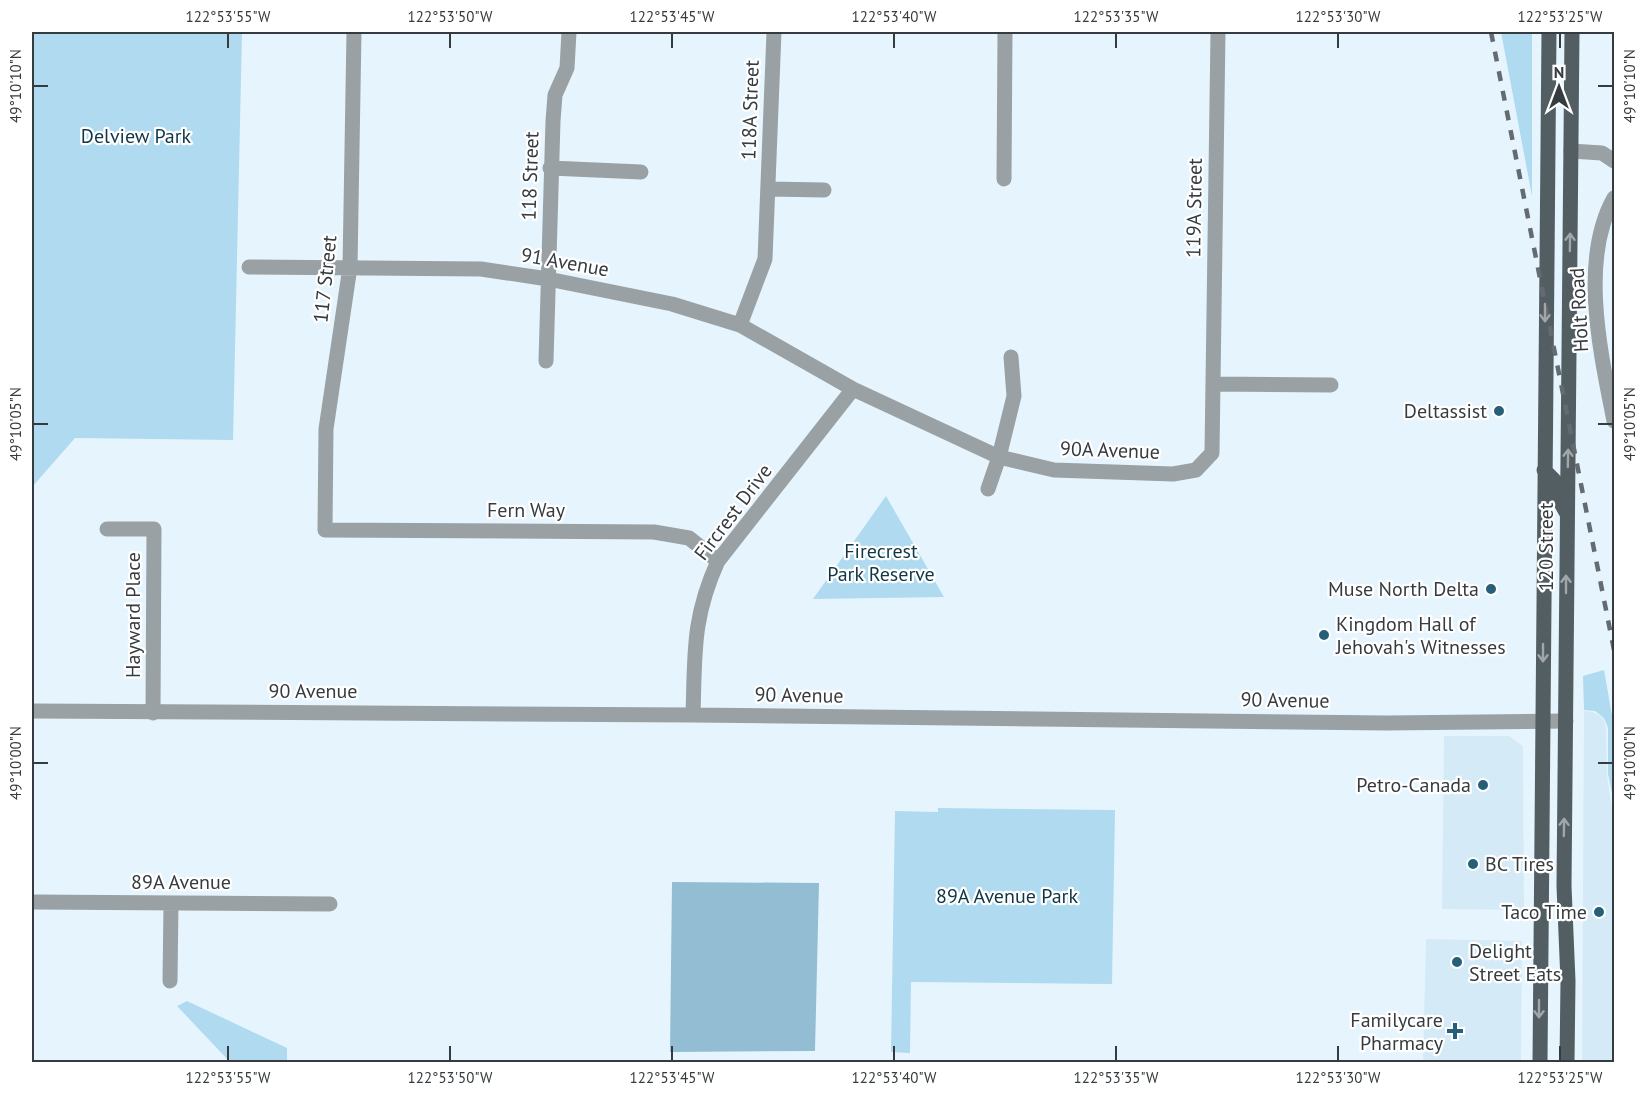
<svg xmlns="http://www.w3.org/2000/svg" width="1646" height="1094" viewBox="0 0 1646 1094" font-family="'PT Sans',sans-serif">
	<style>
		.built { fill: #d4ebf7 }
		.green { fill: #afdaef }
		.forest { fill: #92bdd2 }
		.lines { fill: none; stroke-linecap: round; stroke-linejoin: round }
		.minor { stroke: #9aa1a4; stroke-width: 15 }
		.major { stroke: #535e63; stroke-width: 15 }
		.rail { stroke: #636b70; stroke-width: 4.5; stroke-dasharray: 10 10; stroke-linecap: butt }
		.oneway { stroke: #a0a6a9 }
		.ticks { fill: none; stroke: #353b3e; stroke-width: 2 }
		.poi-dot { fill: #255f78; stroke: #fff; stroke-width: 2 }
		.labels { text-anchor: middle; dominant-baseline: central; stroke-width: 4.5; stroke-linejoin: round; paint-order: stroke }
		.street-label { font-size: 20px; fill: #353b3e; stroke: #fff }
		.park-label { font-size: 20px; fill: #103646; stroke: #fff }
		.poi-label { font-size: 20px; fill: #353b3e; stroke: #fff; text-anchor: end }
		.neatline { fill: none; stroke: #353b3e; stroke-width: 2 }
		.ticks-label { font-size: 15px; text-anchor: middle; fill: #353b3e }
	</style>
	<rect width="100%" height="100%" fill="#e6f5fd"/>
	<path class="built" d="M1584,711l9,1 10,6 3,9 1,47 5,35v43l2,3v207h-32z
		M1444,736h65l14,10 1,164 -82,-1z
		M1426,939l96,2 -1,121h-98z"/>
	<path class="green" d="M32,32h210l-9,408 -158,-2 -43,49z
		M1501,32h31v164z
		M886,496l58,101 -131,2z
		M1604,670l10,57v125l-1,-54 -5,-24v-46l-4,-10 -9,-7 -11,-1 -1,-34z
		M938,808l177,2 -3,174 -201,-2 -1,71 -19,-1 4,-241 43,1z
		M187,1001l100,47v14h-57l-53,-56z"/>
	<path class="forest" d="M672,882l147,1 -4,168 -145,1z"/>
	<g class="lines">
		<path class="minor" d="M354,32l-4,235 -24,162 -1,101 329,2 35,6 29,23
			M1571,151l31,2 12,8
			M550,168l91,4
			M1004,179l1,-147
			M769,189l55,1
			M1614,198c-35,62 -13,157 0,223
			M249,267l232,2 67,10 124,25 68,21 113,64 146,68 55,13 119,4 23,-4 16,-17 6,-421
			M740,325l25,-66 9,-227
			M546,361l7,-240 2,-26 12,-27 2,-36
			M1213,384l118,1
			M988,489l11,-32 15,-61 -3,-39
			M107,529h47l-1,184
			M32,711l661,4 694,8 179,-2
			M693,715c2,-61 -1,-97 25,-154l135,-172
			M32,902l298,2
			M170,981l1,-78"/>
		<path class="major" d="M1544,470l10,10 2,14 10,18
			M1540,1062l9,-1030
			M1567,1062l1,-81 -4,-95 8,-854"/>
		<path class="rail" d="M1491,32l123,618"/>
	</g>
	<defs><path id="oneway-shaft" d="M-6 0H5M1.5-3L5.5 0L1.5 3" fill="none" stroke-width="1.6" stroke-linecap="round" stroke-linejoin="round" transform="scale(1.5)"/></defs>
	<g class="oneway">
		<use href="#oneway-shaft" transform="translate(1570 242) rotate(-89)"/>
		<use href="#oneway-shaft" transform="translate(1545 313) rotate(90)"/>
		<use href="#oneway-shaft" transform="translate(1568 458) rotate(-89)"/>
		<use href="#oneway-shaft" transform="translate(1566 584) rotate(-90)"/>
		<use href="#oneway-shaft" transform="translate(1543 653) rotate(90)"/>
		<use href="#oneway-shaft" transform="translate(1564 827) rotate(-89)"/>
		<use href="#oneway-shaft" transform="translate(1539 1009) rotate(90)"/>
	</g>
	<path class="ticks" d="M228,33v15M450,33v15M672,33v15M894,33v15M1116,33v15M1338,33v15M1560,33v15M33,86h15M1598,86h15M33,424h15M1598,424h15M33,763h15M1598,763h15M228,1046v15M450,1046v15M672,1046v15M894,1046v15M1116,1046v15M1338,1046v15M1560,1046v15"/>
	<g class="poi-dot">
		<circle cx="1499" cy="411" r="6"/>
		<circle cx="1491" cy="589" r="6"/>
		<circle cx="1324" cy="635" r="6"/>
		<circle cx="1483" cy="785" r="6"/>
		<circle cx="1473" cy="864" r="6"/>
		<circle cx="1599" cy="912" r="6"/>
		<circle cx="1457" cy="962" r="6"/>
		<path d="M1452 1022h6v6h6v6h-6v6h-6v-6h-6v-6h6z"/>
	</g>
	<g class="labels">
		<g class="street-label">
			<text transform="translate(750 110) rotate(-88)">118A Street</text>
			<text transform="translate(530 176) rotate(-88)">118 Street</text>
			<text transform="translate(1194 208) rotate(-89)">119A Street</text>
			<text transform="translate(565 262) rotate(10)">91 Avenue</text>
			<text transform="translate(325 279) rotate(-84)">117 Street</text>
			<text transform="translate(1579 310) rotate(-93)">Holt Road</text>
			<text transform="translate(1110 450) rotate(2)">90A Avenue</text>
			<text x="526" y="510">Fern Way</text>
			<text transform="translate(733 512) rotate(-53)">Fircrest Drive</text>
			<text transform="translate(1546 547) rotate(-90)">120 Street</text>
			<text transform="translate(133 615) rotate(-90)">Hayward Place</text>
			<text x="313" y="691">90 Avenue</text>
			<text transform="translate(799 695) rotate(1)">90 Avenue</text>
			<text transform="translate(1285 700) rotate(1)">90 Avenue</text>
			<text x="181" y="882">89A Avenue</text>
		</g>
		<g class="park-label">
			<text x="136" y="136">Delview Park</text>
			<text x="881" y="551">Firecrest<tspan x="881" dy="23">Park Reserve</tspan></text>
			<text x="1007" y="896">89A Avenue Park</text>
		</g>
		<g class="poi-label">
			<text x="1487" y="411">Deltassist</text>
			<text x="1479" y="589">Muse North Delta</text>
			<text x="1336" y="624" text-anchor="start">Kingdom Hall of<tspan x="1336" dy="23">Jehovah's Witnesses</tspan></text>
			<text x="1471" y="785">Petro-Canada</text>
			<text x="1485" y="864" text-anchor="start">BC Tires</text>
			<text x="1587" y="912">Taco Time</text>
			<text x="1469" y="951" text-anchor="start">Delight<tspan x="1469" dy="23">Street Eats</tspan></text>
			<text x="1443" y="1020">Familycare<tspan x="1443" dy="23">Pharmacy</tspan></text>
		</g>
	</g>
	<rect width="1646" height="1094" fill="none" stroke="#ffffff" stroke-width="66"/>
	<g transform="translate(1559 87)" stroke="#ffffff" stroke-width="4.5" paint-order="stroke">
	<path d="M0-4.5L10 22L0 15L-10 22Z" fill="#353b3e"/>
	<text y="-9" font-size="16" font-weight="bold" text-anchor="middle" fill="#353b3e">N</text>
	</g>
	<rect x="33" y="33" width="1580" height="1028" class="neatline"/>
	<g class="ticks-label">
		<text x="228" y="22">122°53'55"W</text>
		<text x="450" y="22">122°53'50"W</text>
		<text x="672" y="22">122°53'45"W</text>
		<text x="894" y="22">122°53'40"W</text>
		<text x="1116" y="22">122°53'35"W</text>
		<text x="1338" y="22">122°53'30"W</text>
		<text x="1560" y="22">122°53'25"W</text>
		<text transform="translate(16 86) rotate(-90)" y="5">49°10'10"N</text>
		<text transform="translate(1630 86) rotate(-90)" y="5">49°10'10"N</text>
		<text transform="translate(16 424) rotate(-90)" y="5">49°10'05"N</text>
		<text transform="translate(1630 424) rotate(-90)" y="5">49°10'05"N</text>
		<text transform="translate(16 763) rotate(-90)" y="5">49°10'00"N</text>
		<text transform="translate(1630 763) rotate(-90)" y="5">49°10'00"N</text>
		<text x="228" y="1083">122°53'55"W</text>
		<text x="450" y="1083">122°53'50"W</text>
		<text x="672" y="1083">122°53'45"W</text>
		<text x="894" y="1083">122°53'40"W</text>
		<text x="1116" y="1083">122°53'35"W</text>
		<text x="1338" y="1083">122°53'30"W</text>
		<text x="1560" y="1083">122°53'25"W</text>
	</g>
</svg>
